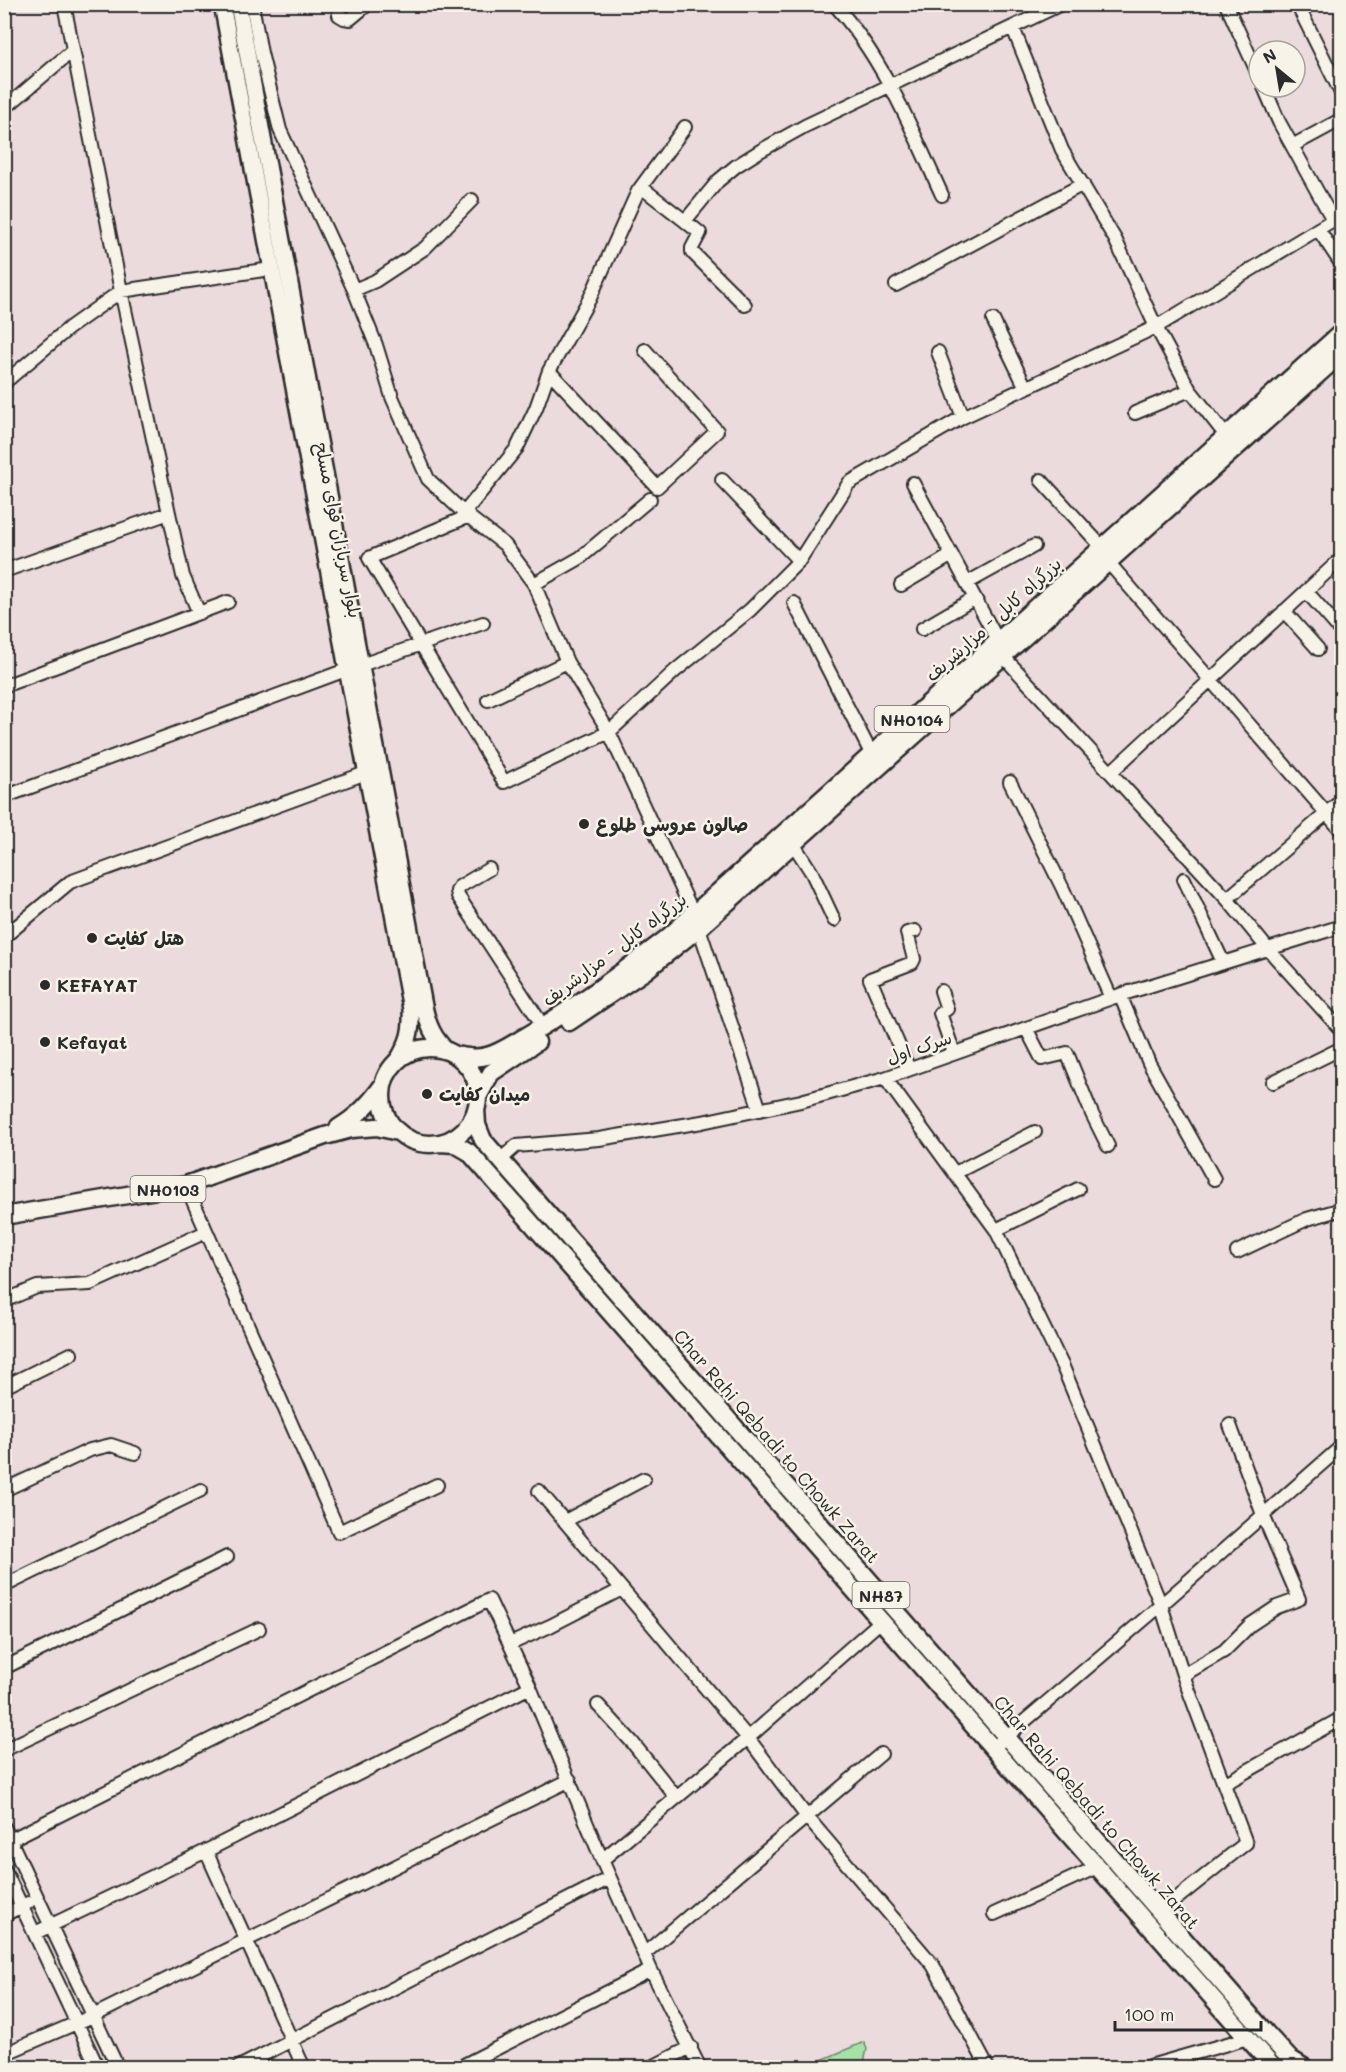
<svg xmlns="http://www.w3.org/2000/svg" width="1346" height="2072" viewBox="0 0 1346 2072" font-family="Mali,'Playpen Sans Arabic',sans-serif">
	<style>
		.green { fill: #a7e1a6; stroke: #698668; stroke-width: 1.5 }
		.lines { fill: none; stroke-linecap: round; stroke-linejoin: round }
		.minor-casing { stroke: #2b2b2b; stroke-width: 16 }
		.major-casing { stroke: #2b2b2b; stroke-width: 20 }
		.highway-casing { stroke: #2b2b2b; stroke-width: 21 }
		.minor { stroke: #f7f3e8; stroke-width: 12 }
		.major { stroke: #f7f3e8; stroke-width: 15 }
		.highway { stroke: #f7f3e8; stroke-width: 16 }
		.poi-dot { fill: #2b2b2b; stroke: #f7f3e8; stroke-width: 2 }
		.labels { text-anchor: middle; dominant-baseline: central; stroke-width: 5; stroke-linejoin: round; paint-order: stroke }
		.shield { fill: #f7f3e8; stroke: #686764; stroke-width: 1.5 }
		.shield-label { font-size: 16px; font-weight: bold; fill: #2b2b2b }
		.street-label { font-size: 18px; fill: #2b2b2b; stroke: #f7f3e8 }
		.poi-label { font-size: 18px; font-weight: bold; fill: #2b2b2b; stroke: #f7f3e8; text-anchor: start }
	</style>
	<rect width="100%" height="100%" fill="#ecdbdc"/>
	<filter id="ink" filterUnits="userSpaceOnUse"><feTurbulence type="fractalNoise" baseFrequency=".0167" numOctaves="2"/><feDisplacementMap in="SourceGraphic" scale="12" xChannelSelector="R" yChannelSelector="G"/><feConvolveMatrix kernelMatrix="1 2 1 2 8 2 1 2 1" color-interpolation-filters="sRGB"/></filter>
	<g filter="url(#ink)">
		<path class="green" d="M864,2042l3,7 -4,18h-58z"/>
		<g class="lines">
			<defs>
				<path id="minor" d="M64,4l57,287 48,222 14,63 16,37
					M252,4l9,49 19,77 74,160 22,55 16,52 36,82 36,34 41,32 29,39 33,78 42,70 85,183
					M338,4l1,11 5,3 6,1 18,-15
					M834,4c50,55 78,126 108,191
					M1226,4l33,72
					M1297,4l45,91
					M1013,28l49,122 53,89 41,88 34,63 41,52
					M4,109l68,-58
					M1292,146l50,-27
					M641,187l44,34 33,-40 18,-15 24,-15 45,-25 256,-122
					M685,221l15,12 -8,15v4l53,53
					M1318,229l24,36
					M896,285l187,-101
					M354,290l21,-9 50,-33 47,-48
					M993,320l33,68
					M938,352l25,65
					M549,371l108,116 60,-56 -72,-81
					M4,383l65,-55 52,-37 150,-22
					M1135,413l55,-23
					M722,480l77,81
					M1041,480l61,67
					M913,483l85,158
					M464,513l53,-65 19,-40 13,-37 41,-73 48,-107 47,-64
					M469,516l-100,42 135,224 105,-50 66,-61 75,-61 49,-49 50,-78 114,-66 193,-90 177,-107 -54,-98 -15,-35
					M1108,562l234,269
					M4,571l165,-58
					M967,583l67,-37
					M534,584l46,-26 70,-59
					M901,585l51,-30
					M1306,591l36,41
					M794,603l78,152
					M1284,611l34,38
					M922,629l53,-31
					M1004,657l223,242 40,49 75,83
					M361,665l122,-42
					M4,686l224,-84
					M488,700l79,-38
					M1111,772l231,-214
					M1010,782l53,107 48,109
					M4,797l342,-127
					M794,845l18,28 22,47
					M489,869l-30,18 -2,4 1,5 85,130
					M1184,879l39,83
					M1227,899l115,-99
					M699,928l61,182
					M4,937l66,-55 296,-109
					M941,991l6,18 -7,4 14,40
					M1120,995l29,68 65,116
					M1026,1028l16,31 25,-6 25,61 16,32
					M909,1069l-39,-90 42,-16 2,-4 -7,-26 8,-2
					M885,1078l111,152 67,137 98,238 22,70 63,168 -86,69
					M1273,1082l69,-34
					M500,1160l16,-14 83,-7 103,-17 99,-21 84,-23 235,-83 222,-69
					M955,1173l80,-41
					M186,1185l153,347 98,-47
					M996,1230l82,-41
					M1237,1252l70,-33 35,-10
					M4,1301l33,-14 53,-3 116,-52
					M4,1387l67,-33
					M4,1490l86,-40 21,-5 24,8
					M539,1491l209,247 59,79 126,148 55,103
					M565,1521l79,-42
					M4,1586l197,-96
					M510,1644l40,-18 72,-37
					M4,1668l223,-111
					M1183,1675l41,-24 26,-26 27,-18 22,-8 -36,-84 -33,-90
					M598,1705l34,37 44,55
					M993,1748l168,-143 181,-159
					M4,1750l255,-121
					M1224,1784l118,-66
					M4,1827l114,241
					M4,1843l485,-243 41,87 72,173 49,110 49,98
					M206,1851l98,217
					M602,1860l146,-122 133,-117
					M4,1869l94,199
					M994,1914l103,-47
					M4,1915l24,-12
					M35,1933l171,-82 324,-164
					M645,1953l236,-199
					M4,2054l89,-38 477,-236
					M237,2068l373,-190
					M458,2068l193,-98
					M650,2068l41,-21
					M1143,2068l105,-30"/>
				<path id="major" d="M222,4l189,1005c1,23 -2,32 -13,51
					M238,4l186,1002c4,19 9,31 23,45"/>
				<path id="highway" d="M569,1022l76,-51 54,-43 643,-575
					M382 1096a48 48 0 1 1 96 0a48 48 0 1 1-96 0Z
					M455,1055c11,2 21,4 32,1 15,-4 28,-14 41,-21 48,-28 93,-62 138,-96l676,-607
					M478,1097l13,-24 46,-31
					M476,1109l1,16 6,15 783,893 23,25 16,10
					M338,1128c20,-12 32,-25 45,-43
					M440,1143l15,1 14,8 805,916
					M4,1216l182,-31 139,-49 26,-7 26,-2 21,5"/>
			</defs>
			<use href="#minor" class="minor-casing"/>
			<use href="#major" class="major-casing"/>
			<use href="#highway" class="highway-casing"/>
			<use href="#minor" class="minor"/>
			<use href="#major" class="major"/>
			<use href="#highway" class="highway"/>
		</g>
	</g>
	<g class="poi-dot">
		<circle cx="584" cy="824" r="6"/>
		<circle cx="92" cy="938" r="6"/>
		<circle cx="45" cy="985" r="6"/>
		<circle cx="45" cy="1042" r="6"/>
		<circle cx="427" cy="1094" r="6"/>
	</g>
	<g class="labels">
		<g class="shield">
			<rect x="874.5" y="706" width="75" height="26" rx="4.5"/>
			<rect x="130.5" y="1176" width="75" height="26" rx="4.5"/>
			<rect x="852.5" y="1582" width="57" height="26" rx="4.5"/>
		</g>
		<g class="shield-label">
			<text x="912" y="719">NH0104</text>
			<text x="168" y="1189">NH0103</text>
			<text x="881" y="1595">NH87</text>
		</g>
		<g class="street-label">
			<text transform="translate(339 530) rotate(79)">بلوار سربازان قوای مسلح</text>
			<text transform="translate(993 619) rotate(-42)">بزرگراه کابل - مزارشریف</text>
			<text transform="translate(614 949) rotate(-37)">بزرگراه کابل - مزارشریف</text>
			<text transform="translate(919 1047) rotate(-19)">سرک اول</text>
			<text transform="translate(777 1446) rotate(49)">Char Rahi Qebadi to Chowk Zarat</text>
			<text transform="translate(1097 1812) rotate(49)">Char Rahi Qebadi to Chowk Zarat</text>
		</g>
		<g class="poi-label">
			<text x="596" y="824">صالون عروسی طلوع</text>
			<text x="104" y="938">هتل کفایت</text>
			<text x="57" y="985">KEFAYAT</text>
			<text x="57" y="1042">Kefayat</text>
			<text x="439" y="1094">میدان کفایت</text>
		</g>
	</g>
	<rect width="1346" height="2072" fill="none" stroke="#f7f3e8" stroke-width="24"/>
	<rect x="12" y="12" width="1322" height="2048" fill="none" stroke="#2b2b2b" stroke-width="2" filter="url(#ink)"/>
	<g transform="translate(1277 69) rotate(330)"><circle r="28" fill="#f7f3e8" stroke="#a5a39c" stroke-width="1.5"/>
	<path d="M0-4.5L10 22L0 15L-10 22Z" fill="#2b2b2b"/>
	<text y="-9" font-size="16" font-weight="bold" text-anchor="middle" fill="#2b2b2b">N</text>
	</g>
	<path d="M1115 2021v9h146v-9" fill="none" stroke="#2b2b2b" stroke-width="3"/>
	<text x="1124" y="2021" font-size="18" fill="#2b2b2b" stroke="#f7f3e8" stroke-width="4.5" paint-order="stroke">100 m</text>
</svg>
